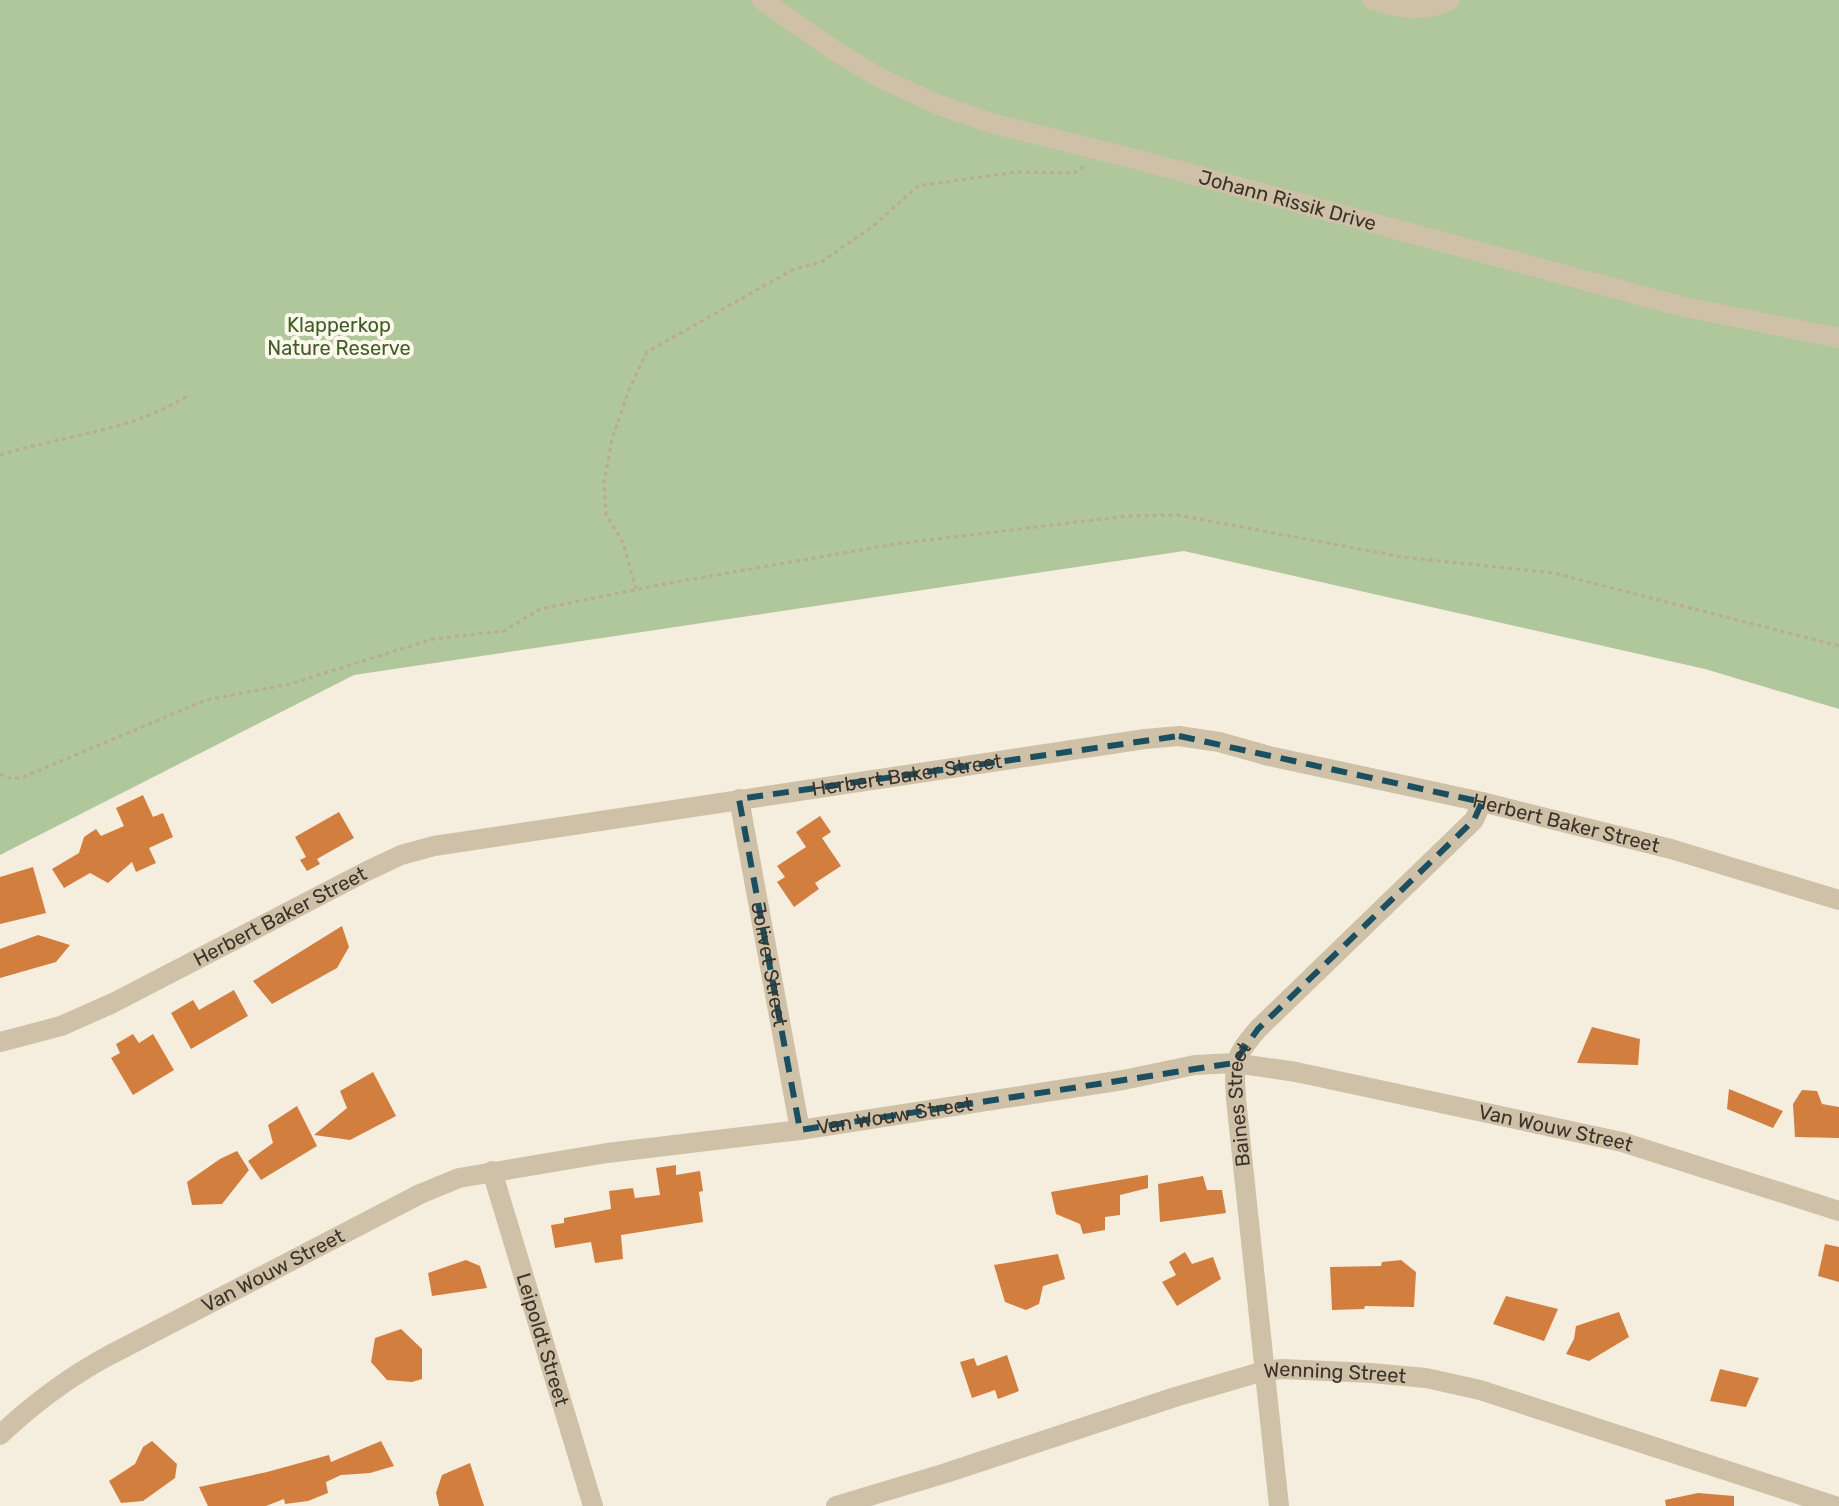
<svg xmlns="http://www.w3.org/2000/svg" width="1839" height="1506" viewBox="0 0 1839 1506" font-family="Rubik,sans-serif">
	<style>
		.green { fill: #b0c69b }
		.building { fill: #d27e3e }
		.lines { fill: none; stroke-linecap: round; stroke-linejoin: round }
		.path { stroke: #bbab92; stroke-width: 3; stroke-dasharray: 4 4; stroke-linecap: butt }
		.minor { stroke: #cfc1a8; stroke-width: 20 }
		.marked { fill: none; stroke: #194f61; stroke-width: 6; stroke-dasharray: 16 10; stroke-linejoin: round }
		.labels { text-anchor: middle; dominant-baseline: central; stroke-width: 8; stroke-linejoin: round; paint-order: stroke }
		.street-label { font-size: 20px; fill: #3b3229; stroke: #fcf7eb }
		.park-label { font-size: 20px; fill: #405c29; stroke: #fcf7eb }
	</style>
	<rect width="100%" height="100%" fill="#f5eede"/>
	<path class="green" d="M0,0h1839v709l-134,-40 -521,-118 -830,124 -354,180z"/>
	<path class="building" d="M143,795l10,22 10,-4 10,24 -24,11 7,15 -20,9 -4,-10 -24,21 -18,-10 -26,15 -12,-19 27,-16 5,-16 12,-8 5,7 23,-10 -8,-18z
		M339,812l15,26 -37,21 3,5 -13,7 -7,-11 6,-3 -11,-20z
		M820,816l11,16 -9,6 19,28 -26,17 4,6 -25,18 -17,-25 8,-5 -8,-11 29,-19 -10,-15z
		M33,867l13,46 -46,11v-47z
		M342,926l7,21 -12,21 -65,36 -19,-23z
		M38,935l32,10 -14,17 -56,16v-29z
		M234,990l14,26 -57,33 -20,-36 22,-13 6,10z
		M1592,1027l48,12 -2,26 -61,-2z
		M133,1034l6,9 14,-9 21,36 -41,25 -22,-37 9,-5 -4,-9z
		M373,1072l23,44 -46,24 -36,-5 33,-27 -7,-17z
		M1729,1089l54,22 -10,17 -46,-19z
		M1802,1090l15,1 5,13 17,3v31l-44,-1 -2,-33z
		M297,1106l20,40 -56,34 -13,-19 25,-18 -5,-18z
		M237,1151l12,19 -27,34 -30,1 -5,-23 33,-23z
		M676,1165v10l24,-4 3,20 -4,1 4,30 -82,13 2,24 -28,4 -4,-21 -36,6 -4,-23 13,-2v-5l47,-9 -2,-18 24,-3 2,10 25,-3 -4,-27z
		M1148,1175v13l-28,7v20l-15,2v13l-22,4 -3,-10 -24,-10 -5,-22z
		M1203,1176l4,14h15l4,23 -66,9 -2,-38z
		M1825,1244l14,3v35l-21,-6z
		M1185,1252l7,12 21,-7 8,22 -44,27 -15,-24 14,-7 -7,-13z
		M1058,1254l7,25 -22,7 -4,18 -13,6 -21,-8 -11,-37z
		M466,1260l14,6 7,22 -55,8 -4,-23z
		M1401,1260l15,12 -2,35 -49,-1 -1,3 -32,1 -2,-43 51,-1 1,-4z
		M1506,1296l52,13 -14,32 -51,-17z
		M1619,1312l10,25 -40,24 -23,-7 8,-15 2,-13z
		M401,1329l21,20v30l-10,3 -25,-2 -16,-18 4,-24z
		M1007,1355l12,36 -21,8 -3,-9 -23,8 -12,-36 14,-4 3,8z
		M1720,1369l39,9 -13,29 -36,-6z
		M152,1441l25,23 -2,14 -32,23 -22,2 -12,-22 26,-17 8,-17z
		M381,1441l13,25 -24,7 -29,2 -15,7 2,11 -20,8 -23,3 -1,-5 -18,7h-58l-9,-19 68,-15 62,-17 2,7z
		M470,1463l14,43h-45l-3,-13 6,-18z
		M1698,1493l36,3v10h-68l-1,-6z"/>
	<g class="lines">
		<path class="path" d="M0,455c67,-21 128,-22 189,-60
			M636,589l-13,-46 -17,-29 -2,-32 8,-43 18,-52 17,-35 145,-82 29,-8 51,-35 46,-41 98,-14 58,1 11,-7
			M0,774l13,5 10,-2 183,-77 84,-16 143,-45 71,-8 36,-22 124,-25 231,-40 232,-28 51,-1 224,42 152,16 285,73"/>
		<g class="minor">
			<path id="s1" d="M762,0l70,49 46,28 61,28 52,18 144,36 545,147 159,32"/>
			<path d="M1373,0c27,9 51,13 77,0"/>
			<path id="s2" d="M739,799l61,331"/>
			<path id="s3" d="M0,1042l61,-16 52,-23 252,-131 36,-17 33,-9 711,-107 34,-3 40,6 50,14 213,46 189,47 168,51"/>
			<path id="s4" d="M492,1171l101,335"/>
			<path id="s5" d="M0,1435c33,-31 66,-56 106,-78l314,-163 39,-16 148,-25 193,-23 323,-50 72,-15 39,-2 62,9 326,70 217,69"/>
			<path id="s6" d="M836,1506l110,-33 229,-76 89,-26 18,-2 89,4 55,5 54,12 355,116"/>
			<path id="s7" d="M1279,1506l-43,-407c-2,-37 -3,-41 22,-70l216,-209 8,-18"/>
		</g>
	</g>
	<path class="marked" d="M1179,736l303,66 -8,18 -216,209 -24,34 -434,67 -61,-331z"/>
	<g class="labels">
		<g class="street-label">
			<text stroke="none"><textPath href="#s1" startOffset="568">Johann Rissik Drive</textPath></text>
			<text stroke="none"><textPath href="#s3" startOffset="956">Herbert Baker Street</textPath></text>
			<text stroke="none"><textPath href="#s3" startOffset="1628">Herbert Baker Street</textPath></text>
			<text stroke="none"><textPath href="#s3" startOffset="308">Herbert Baker Street</textPath></text>
			<text stroke="none"><textPath href="#s2" startOffset="168">Jolivet Street</textPath></text>
			<text stroke="none"><textPath href="#s7" startOffset="404">Baines Street</textPath></text>
			<text stroke="none"><textPath href="#s5" startOffset="968">Van Wouw Street</textPath></text>
			<text stroke="none"><textPath href="#s5" startOffset="1640">Van Wouw Street</textPath></text>
			<text stroke="none"><textPath href="#s5" startOffset="320">Van Wouw Street</textPath></text>
			<text stroke="none"><textPath href="#s4" startOffset="176">Leipoldt Street</textPath></text>
			<text stroke="none"><textPath href="#s6" startOffset="520">Wenning Street</textPath></text>
		</g>
		<g class="park-label">
			<text x="339" y="325">Klapperkop<tspan x="339" dy="23">Nature Reserve</tspan></text>
		</g>
	</g>
</svg>
